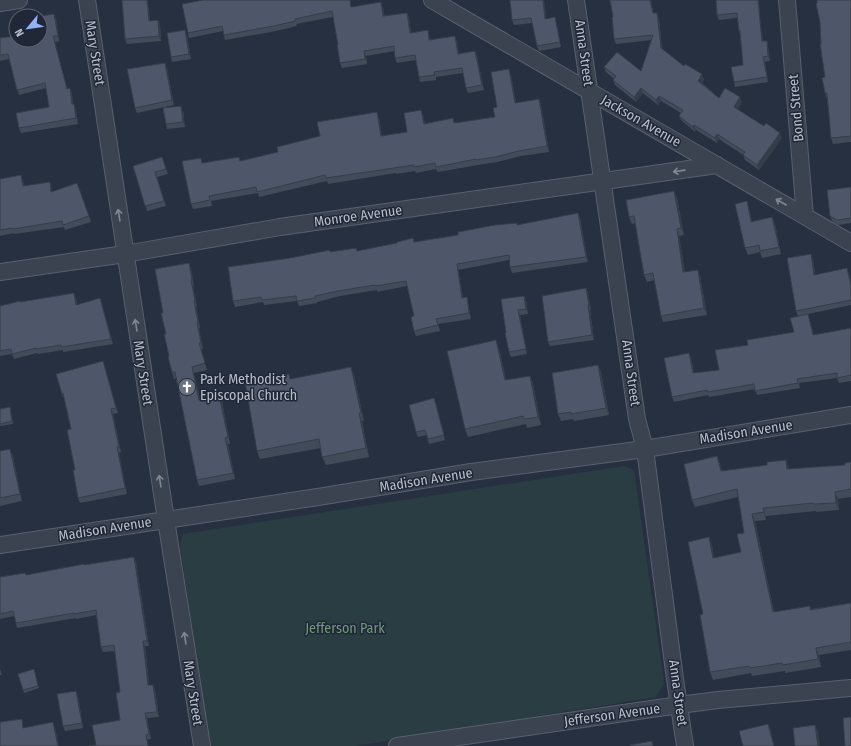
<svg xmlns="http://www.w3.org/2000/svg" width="851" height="746" viewBox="0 0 851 746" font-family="'Fira Sans Condensed',sans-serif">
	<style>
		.green { fill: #293d42 }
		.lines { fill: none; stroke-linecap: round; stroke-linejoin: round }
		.minor-casing { stroke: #59606e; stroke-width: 18 }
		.minor { stroke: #3b4351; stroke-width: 16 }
		.wall { fill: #424b5a }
		.shaded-wall { fill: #363d4a }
		.building { fill: #4d5769; stroke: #363d4a }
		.oneway { stroke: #808794 }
		.labels { text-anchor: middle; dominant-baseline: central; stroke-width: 3; stroke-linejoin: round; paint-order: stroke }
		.street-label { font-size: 14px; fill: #b8becb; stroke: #202736 }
		.poi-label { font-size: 14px; fill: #b8becb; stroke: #202736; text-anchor: start }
		.park-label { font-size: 14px; fill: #709b7c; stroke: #202736 }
	</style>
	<rect width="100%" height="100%" fill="#273041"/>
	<path class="green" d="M624,466l10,4 30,213 -8,14 -301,49h-146l-29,-200 3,-12z"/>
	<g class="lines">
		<defs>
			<path id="minor" d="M87,0l79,520 36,226
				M432,0l419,243
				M576,0l61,419 8,30 30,230 10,67
				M787,0l18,216
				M0,3l19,-3
				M0,272l125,-18 155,-27 437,-62
				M0,545l318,-48 153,-25 174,-23 206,-34
				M397,746l282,-41 39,-5 133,-12"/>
		</defs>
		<use href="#minor" class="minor-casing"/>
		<use href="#minor" class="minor"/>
	</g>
	<path class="wall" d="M203,0l149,7h31l1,9 23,-3 2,5 2,15 17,-3 2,10 27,1 2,13 18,2 7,34 -16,3 -2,-5 -3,-15 -27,4v3l-16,2 -1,-5 -3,-17 -19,3 -2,-5v-7l-29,5 1,8 -25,4 -2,-5 -2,-18 -5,-28 -37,7 1,2 -21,5 -51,9 -2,-9 -34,7 -1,-5z
		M510,0h34l2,18 10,4 5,25 -22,4 -2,-5 -5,-23 -18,2 -2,-5z
		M610,0h41l2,13 6,5 3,31 22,17 20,13 -2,4 17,15 23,4 -5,8 45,28 -23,32 -14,-10 -2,-5 -24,-16 -2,4 -21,-13 -1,2 -14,-12 -2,-4 2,-3 -20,-12 -3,4 -15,-12 -7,9 -21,-17 -2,-5 1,-1 -8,-7 -2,-5 37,4 11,-31 -36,4 -2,-5 -1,-22z
		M716,0h43l1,19 3,22 5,5 2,15 -5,1 3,20 -33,5 -1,-5 9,-17 -3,-29 -1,-5 -2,-13 -18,2 -2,-5z
		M851,0v142l-18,2 -2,-6 -4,-40v1l-2,-6v-16l-4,-33 -1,-22 -3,-19z
		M148,3l2,18 8,-1 2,5 1,16 -34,3 -2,-5z
		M56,19l3,22 -4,1 12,47 3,-1 2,6 1,10 3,5 2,15 -57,9 -2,-5 30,-21 -3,-19 -27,7 -10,-36 -9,2v-23l16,-2z
		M187,35l4,24 -19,3 -1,-5z
		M167,68l7,37 -37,8 -2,-5z
		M511,75l5,28 23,-4 2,6 8,47 -28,4 -24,6 -19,3 -40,7 -2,-3 -20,4 -1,-2 -19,3v-1l-68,11 -1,-3 -68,16 -1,-4 -47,8 1,5 -19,3 -2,-5 12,-41 36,-6 1,4 38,-9 42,-16 57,-24 2,6 3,18 25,-4 14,-22 2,5 2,9 28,-6 2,5 40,-6 2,-10z
		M183,111l2,16 -18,2 -1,-5z
		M162,157l6,17 -11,3 9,29 -19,5 -14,-45z
		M21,175l3,11 28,2v4l25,-9 14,39 -26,8 -1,-3 -50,7v-1l-14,3v-57z
		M851,187v36l-13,2 -6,-4 -2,-5z
		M674,191l3,7 7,37 -5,1 6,36 15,4 7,39 -44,7 -2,-6 -6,-36 -8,2 -3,-7 -9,-52 -3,1 -3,-7z
		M747,201l5,20 20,-4 3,7 6,30 -19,4 -2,-6 -12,3 -3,-7z
		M578,213l2,5 8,44 -76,11 -2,-6 -1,-7 -51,10 5,28 5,5 3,16 -33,5 2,7 -24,5 -2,-5v-15l-7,-30 -30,6v-2l-37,6 -23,6v1l-18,3 -2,-5 -33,4 -1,-3 -28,5 -2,-6 97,-49 26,-4 1,3 40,-8 16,-5 1,4 44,-7 59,-12 1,2z
		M811,254l2,5 2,15 34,-1 2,9v23l-43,9 6,21 37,-7v53l-12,2 -2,-5 -38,5 1,5 -43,7 -2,-6 -34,6 -12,2 -1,-2 -34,7 -2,-5 17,-44 2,5 3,15 25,-3 29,-25 46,-13 4,-16 -2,-5z
		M189,263l2,6 3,17h-1l4,21h-1l4,21 -1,1 4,20h-2l6,21 -13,3 6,26 22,2 8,43h-2l7,35 -36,7 -2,-6 -21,-102 -2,1 -2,-7 -6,-38 -3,-21z
		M586,288l2,5 3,17h-1l4,30 -44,6 -2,-4z
		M524,296l2,5 2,13 -8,1 7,39 -16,3 -2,-5 -3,-19z
		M76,298l1,7 25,-2 11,41 -50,8v-2l-25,4 -1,-1 -23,6 -2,-5 -12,2v-50l20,-4z
		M499,348l7,32 24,-4 3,8 8,41 -14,3 -1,-4 -58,13 -3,-8z
		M103,361l15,52 -5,1 8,38 -2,1 8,41 -47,9 -2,-5 -7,-69 -7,-30 -2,-5z
		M598,365l3,7 8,43 -35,6 -1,-2 -12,2 -3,-7z
		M354,375l10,46h-2l7,36 -43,8 -4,-8 -1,-9 -61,11 -3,-8 34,-72z
		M436,403l9,37 -16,4 -3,-9 -8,2 -2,-5z
		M10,407l3,17 -13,2v-17z
		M0,451l13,5 9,45 -22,5z
		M717,456l5,15 67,-2 56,-4 6,-3v35l-13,2 1,11 -23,2v-1l-50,5v4l-11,1 19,91 36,-6 1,3 40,-6v47l-32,5 2,12 -36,6v-2l-33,5 -1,-3 -38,7 -3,-8 -7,-58 9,-69 2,13 27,-6 3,-19 -6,-36 -43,10 -3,-7z
		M136,562l13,84h-4l4,39h4l2,5 4,27 -12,1 4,21 -55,6 24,-25v-28l-5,-41 -12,1 -2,-5 -5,-32 -20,4v-1l-59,10 -1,-5 -2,-7 -14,3v-42l25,-4 1,2 58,-10z
		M0,669l2,6h-2z
		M34,669l5,19 -15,5 -6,-19z
		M78,696l5,32 -18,3 -2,-5z"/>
	<path class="shaded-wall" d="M147,0l1,3 2,23 -1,-5z
		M543,0h1l3,24 -2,-5z
		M650,0h1l3,18 -1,-5z
		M758,0h1l1,19 4,27 -2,-5z
		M381,2l2,5 2,14 -2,-5z
		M407,13l2,5 3,20 -2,-5z
		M657,13l2,5 3,35 -1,-5z
		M54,14l2,5 3,22 -1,-5z
		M158,20l2,5 1,16 -2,-5z
		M185,30l2,5 4,24 -2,-5z
		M53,36l2,6 14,52 -2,-5z
		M455,36l2,5 3,18 -2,-5z
		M767,41l1,5 2,15 -2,-5z
		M364,51l2,5 1,8 -2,-5z
		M475,51l2,5 7,34 -2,-5z
		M763,57l2,5 3,20z
		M165,63l2,5 7,37 -2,-5z
		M509,69l2,6 6,33 -2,-5z
		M702,74l2,5 -4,7 -2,-5z
		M70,88l2,6 2,15 -2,-5z
		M641,88l2,5 -7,9 -2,-5z
		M659,96l2,5 -3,4 -2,-5z
		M740,97l2,5 -7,10 -1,-5z
		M539,99l2,6 8,47 -2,-6z
		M74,104l2,5 2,15 -2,-6z
		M181,106l2,5 2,16 -2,-5z
		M421,110l2,5 3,15 -2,-6z
		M377,112l2,6 4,23 -2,-5z
		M694,125l2,5 -1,2 -2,-5z
		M780,133l2,5 -23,32 -2,-5z
		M717,134l2,5 -2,4 -2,-5z
		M21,175l2,6 2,10 -2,-5z
		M50,182l2,6 1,10 -2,-6z
		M674,191l3,7 7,37 -3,-7z
		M747,201l7,28 -3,-7z
		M578,213l2,5 8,44 -2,-5z
		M772,217l3,7 6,30 -2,-7z
		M677,229l2,7 7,43 -3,-7z
		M811,254l2,5 3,20 -2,-4z
		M189,263l2,6 3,17 -2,-7z
		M457,264l1,6 6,33 -2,-5z
		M847,268l2,5 2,9v4z
		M698,270l2,6 7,39 -3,-7z
		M191,280l2,6 4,21 -2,-6z
		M586,288l2,5 3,17 -2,-5z
		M74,293l2,5 2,12 -2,-5z
		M524,296l2,5 2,13 -2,-5z
		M467,297l1,6 3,16 -2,-6z
		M100,298l2,5 11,41 -2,-5z
		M194,301l2,6 4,21 -2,-6z
		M588,305l2,5 4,30 -2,-5z
		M518,310l2,5 7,39 -1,-5z
		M197,323l2,6 4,20 -2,-6z
		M496,340l3,8 9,41 -3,-9z
		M689,353l2,5 4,20 -2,-5z
		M103,361l2,5 13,47 -2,-5z
		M598,365l3,7 8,43 -3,-7z
		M192,367l2,6 7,33 -2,-6z
		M351,367l3,8 10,46 -3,-8z
		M530,376l3,8 8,41 -3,-8z
		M219,395l3,6 8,43 -2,-7z
		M111,409l2,5 8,38 -2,-5z
		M359,413l3,8 7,36 -3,-9z
		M225,438l3,6 7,35 -2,-6z
		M117,447l2,6 8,41 -2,-6z
		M10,449l3,7 9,45 -2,-7z
		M717,456l3,8 4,15 -3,-8z
		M786,460l3,8 1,9 -3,-8z
		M835,492l3,7 1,11 -3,-7z
		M763,508l3,8v4z
		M752,514l3,7 20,99 -2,-8z
		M709,537l3,8 4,21 -3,-8z
		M134,557l2,5 13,84 -2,-5z
		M143,641l2,5 5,45 -2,-6z
		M816,648l3,7 2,12 -3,-8z
		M153,685l2,5 4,27 -2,-5z
		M76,691l2,5 5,32 -1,-5z
		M145,713l2,5 4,21 -2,-5z
		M53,722l2,5 4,19h-1z
		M768,724l3,6 3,16z
		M815,725l3,7 2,14h-2z"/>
	<path class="building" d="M122,0h25l2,21 9,-1 1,16 -34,3z
		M203,0h147l1,7 30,-5 2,14 24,-3 3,20 18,-3 1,10 26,-4 3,18 17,-3 7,34 -16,3 -4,-20 -28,4 1,3 -16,2 -4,-22 -20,3 -1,-12 -30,5 1,8 -25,4 -3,-18h1l-6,-34 -37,8v2l-21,5 -50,9 -2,-9 -34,7 -6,-29z
		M510,0h33l2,19 10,-2 5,25 -23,4 -6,-28 -19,2z
		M610,0h40l3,13h4l4,35 23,18 1,-2 17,10 -4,7 21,17 6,-10 15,9 -6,10 30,19 2,-3 14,10 -23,32 -14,-10 2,-3 -28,-18 -2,4 -21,-13 -1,2 -14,-11 4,-6 -24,-14 -3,4 -15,-12 -7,9 -21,-17 3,-4 -12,-9 13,-15 24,19 12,-36 -39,4 -2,-22h1z
		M716,0h42l4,41h5l1,15 -5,1 4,20 -33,5 -3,-15 12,-2 -3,-34h-1l-2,-18 -20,2z
		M817,0h34v136l-20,2 -4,-45h-2l-3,-15 3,-1 -5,-33h1l-1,-22 -4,-18 1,-1z
		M54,14l4,22h-5l14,53 3,-1 2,16h2l2,14 -57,10 -3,-15 33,-6 -4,-24 -28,7 -9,-36 -8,1v-17l16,-2v4h24v-24z
		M16,20v13l-2,-12z
		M185,30l4,24 -18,3 -4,-24z
		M165,63l7,37 -37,8 -8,-39z
		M509,69l6,34 24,-4 8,47 -28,5 -24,6 -19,3v-1l-40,8 -1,-4 -21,4 -1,-2 -19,3 -68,10 -1,-3 -68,17 -1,-5 -47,9 1,4 -19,4 -9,-43 19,-3 1,5 37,-6 1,4 38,-9 -1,-5 43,-11 -3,-14 60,-10 4,24 26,-4 -3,-19 17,-3 3,14 29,-6 1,5 41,-6 -2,-9 4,-1 -6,-35z
		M181,106l2,16 -17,2 -3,-16z
		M162,157l4,12 -11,3 9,29 -19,5 -12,-40z
		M21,175l2,11 27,-4 1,10 26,-9 12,33 -26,9 -1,-4 -49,8 -1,-1 -12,2v-51z
		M851,187v31l-14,2 -7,-4 -3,-26z
		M674,191l7,37 -4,1 6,43 15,-2 6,38 -43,8 -8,-43 -9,2 -10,-59 -5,1 -3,-17z
		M747,201l4,21 21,-5 7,30 -19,4 -1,-6 -14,3 -10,-44z
		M578,213l8,44 -76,10 -1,-12 -52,9 5,34 5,-1 2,16 -33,6 2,6 -24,6 -3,-14 3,-1 -8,-35 -31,5v-1l-37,6 -23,5v2l-18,3 -1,-5 -34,4 -1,-3 -28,4 -5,-34 62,-9 40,-8v2l26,-4 1,3 40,-8v-1l16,-4 1,4 44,-7v-3l37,-7 22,-2v2z
		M811,254l3,21 33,-7 4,18v14l-55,11 -9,-53z
		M189,263l3,16 -1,1 4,21h-1l4,21 -1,1 4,20h-2l6,20 -13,4 7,33 20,-5 9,42 -3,1 8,35 -36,7 -22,-108h-3l-4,-15 1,-1 -5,-22h2l-5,-21h2l-8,-44z
		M586,288l3,17h-1l4,30 -44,7 -6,-46z
		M74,293l2,12 24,-7 11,41 -50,8v-2l-25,4v-1l-24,6 -1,-5 -11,2v-45l20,-5v1z
		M524,296l2,13 -8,1 8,39 -17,3 -4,-19h1l-5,-34z
		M808,314l5,21 38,-7v47l-14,3v-5l-40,6 1,4 -43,8 -1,-7 -34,6 -13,2v-2l-35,7 -8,-39 25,-5 4,20 26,-3 -4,-20 33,-5 -1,-5 47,-8 -4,-14z
		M496,340l9,40 25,-4 8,41 -14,2 -1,-3 -58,13 -18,-78z
		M103,361l13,47 -5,1 8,38h-2l8,41 -47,10 -5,-28h2l-8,-40 4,-1 -8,-36 -1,1 -6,-20z
		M598,365l8,43 -35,6v-2l-13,2 -6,-41z
		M351,367l10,46h-2l7,35 -44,9 -3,-18 -62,12 -12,-69 44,-8 1,5z
		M434,398l10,37 -16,4 -3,-9 -9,2 -7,-27z
		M10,407l2,14 -12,3v-15z
		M10,449l10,45 -20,4v-47z
		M717,456l4,15 46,-6v-3l19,-2 1,9 58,-4v-2l6,-1v27l-16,3 1,11 -22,1 -1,-1 -50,5 1,4 -12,2 21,98 37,-6v4l41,-7v39l-35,6 2,11 -35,6 -1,-2 -32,5 -1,-2 -39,6 -10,-57 3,-1 -15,-72 21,-5 4,21 28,-6 -4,-18 7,-1 -7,-44 -45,11 -8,-36z
		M134,557l13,84h-4l5,44h5l4,27 -12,1 4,21 -3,1 2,11h-59l7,-1 -4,-20 28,-5 -4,-27 4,-1 -6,-47 -13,2 -5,-37 -22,4v-1l-58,10 -3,-12 -13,3v-37l25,-4 1,2 58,-11v1z
		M34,669l4,17 -15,4 -5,-16z
		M76,691l6,32 -19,3 -6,-32z
		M851,717v29h-6l-2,-28z
		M22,719l1,9 30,-6 5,24h-58v-24z
		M768,724l6,22h-31l-4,-15z
		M815,725l3,21h-23l-2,-18z
		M652,741l1,5h-23v-1z"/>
	<defs><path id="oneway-shaft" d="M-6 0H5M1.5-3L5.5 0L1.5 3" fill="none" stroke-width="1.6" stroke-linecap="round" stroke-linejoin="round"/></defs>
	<g class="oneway">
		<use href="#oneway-shaft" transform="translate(679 171) rotate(172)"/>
		<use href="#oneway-shaft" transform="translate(781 202) rotate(-150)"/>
		<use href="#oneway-shaft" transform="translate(119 215) rotate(-99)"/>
		<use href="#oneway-shaft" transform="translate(136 325) rotate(-99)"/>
		<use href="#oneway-shaft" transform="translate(160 481) rotate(-99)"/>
		<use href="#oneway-shaft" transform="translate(185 638) rotate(-99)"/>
	</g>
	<defs>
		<symbol id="church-disc" viewBox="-11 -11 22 22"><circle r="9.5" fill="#6b7280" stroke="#202736"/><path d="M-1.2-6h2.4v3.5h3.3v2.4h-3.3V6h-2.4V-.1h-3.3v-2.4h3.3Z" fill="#fff"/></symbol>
	</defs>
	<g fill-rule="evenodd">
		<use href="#church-disc" x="177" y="377" width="20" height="20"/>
	</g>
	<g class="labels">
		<g class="street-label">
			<text transform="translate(95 53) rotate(81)">Mary Street</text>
			<text transform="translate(584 53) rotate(82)">Anna Street</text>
			<text transform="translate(796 108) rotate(-95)">Bond Street</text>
			<text transform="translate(641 121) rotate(30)">Jackson Avenue</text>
			<text transform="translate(358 216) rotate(-8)">Monroe Avenue</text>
			<text transform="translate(143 373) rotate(81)">Mary Street</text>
			<text transform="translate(631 373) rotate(82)">Anna Street</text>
			<text transform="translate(746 432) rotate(-9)">Madison Avenue</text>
			<text transform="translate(426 480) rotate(-9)">Madison Avenue</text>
			<text transform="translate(105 529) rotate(-9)">Madison Avenue</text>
			<text transform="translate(193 693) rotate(81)">Mary Street</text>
			<text transform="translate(678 693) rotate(82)">Anna Street</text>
			<text transform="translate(612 715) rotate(-8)">Jefferson Avenue</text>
		</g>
		<g class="poi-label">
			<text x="200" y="379">Park Methodist<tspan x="200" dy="16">Episcopal Church</tspan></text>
		</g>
		<g class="park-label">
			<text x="345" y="628">Jefferson Park</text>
		</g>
	</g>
	<g transform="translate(28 28) rotate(241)"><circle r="19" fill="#202736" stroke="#5d6372"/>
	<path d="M0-3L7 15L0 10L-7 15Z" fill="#92b2f5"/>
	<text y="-6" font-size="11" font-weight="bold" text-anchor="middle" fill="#b8becb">N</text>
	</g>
</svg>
